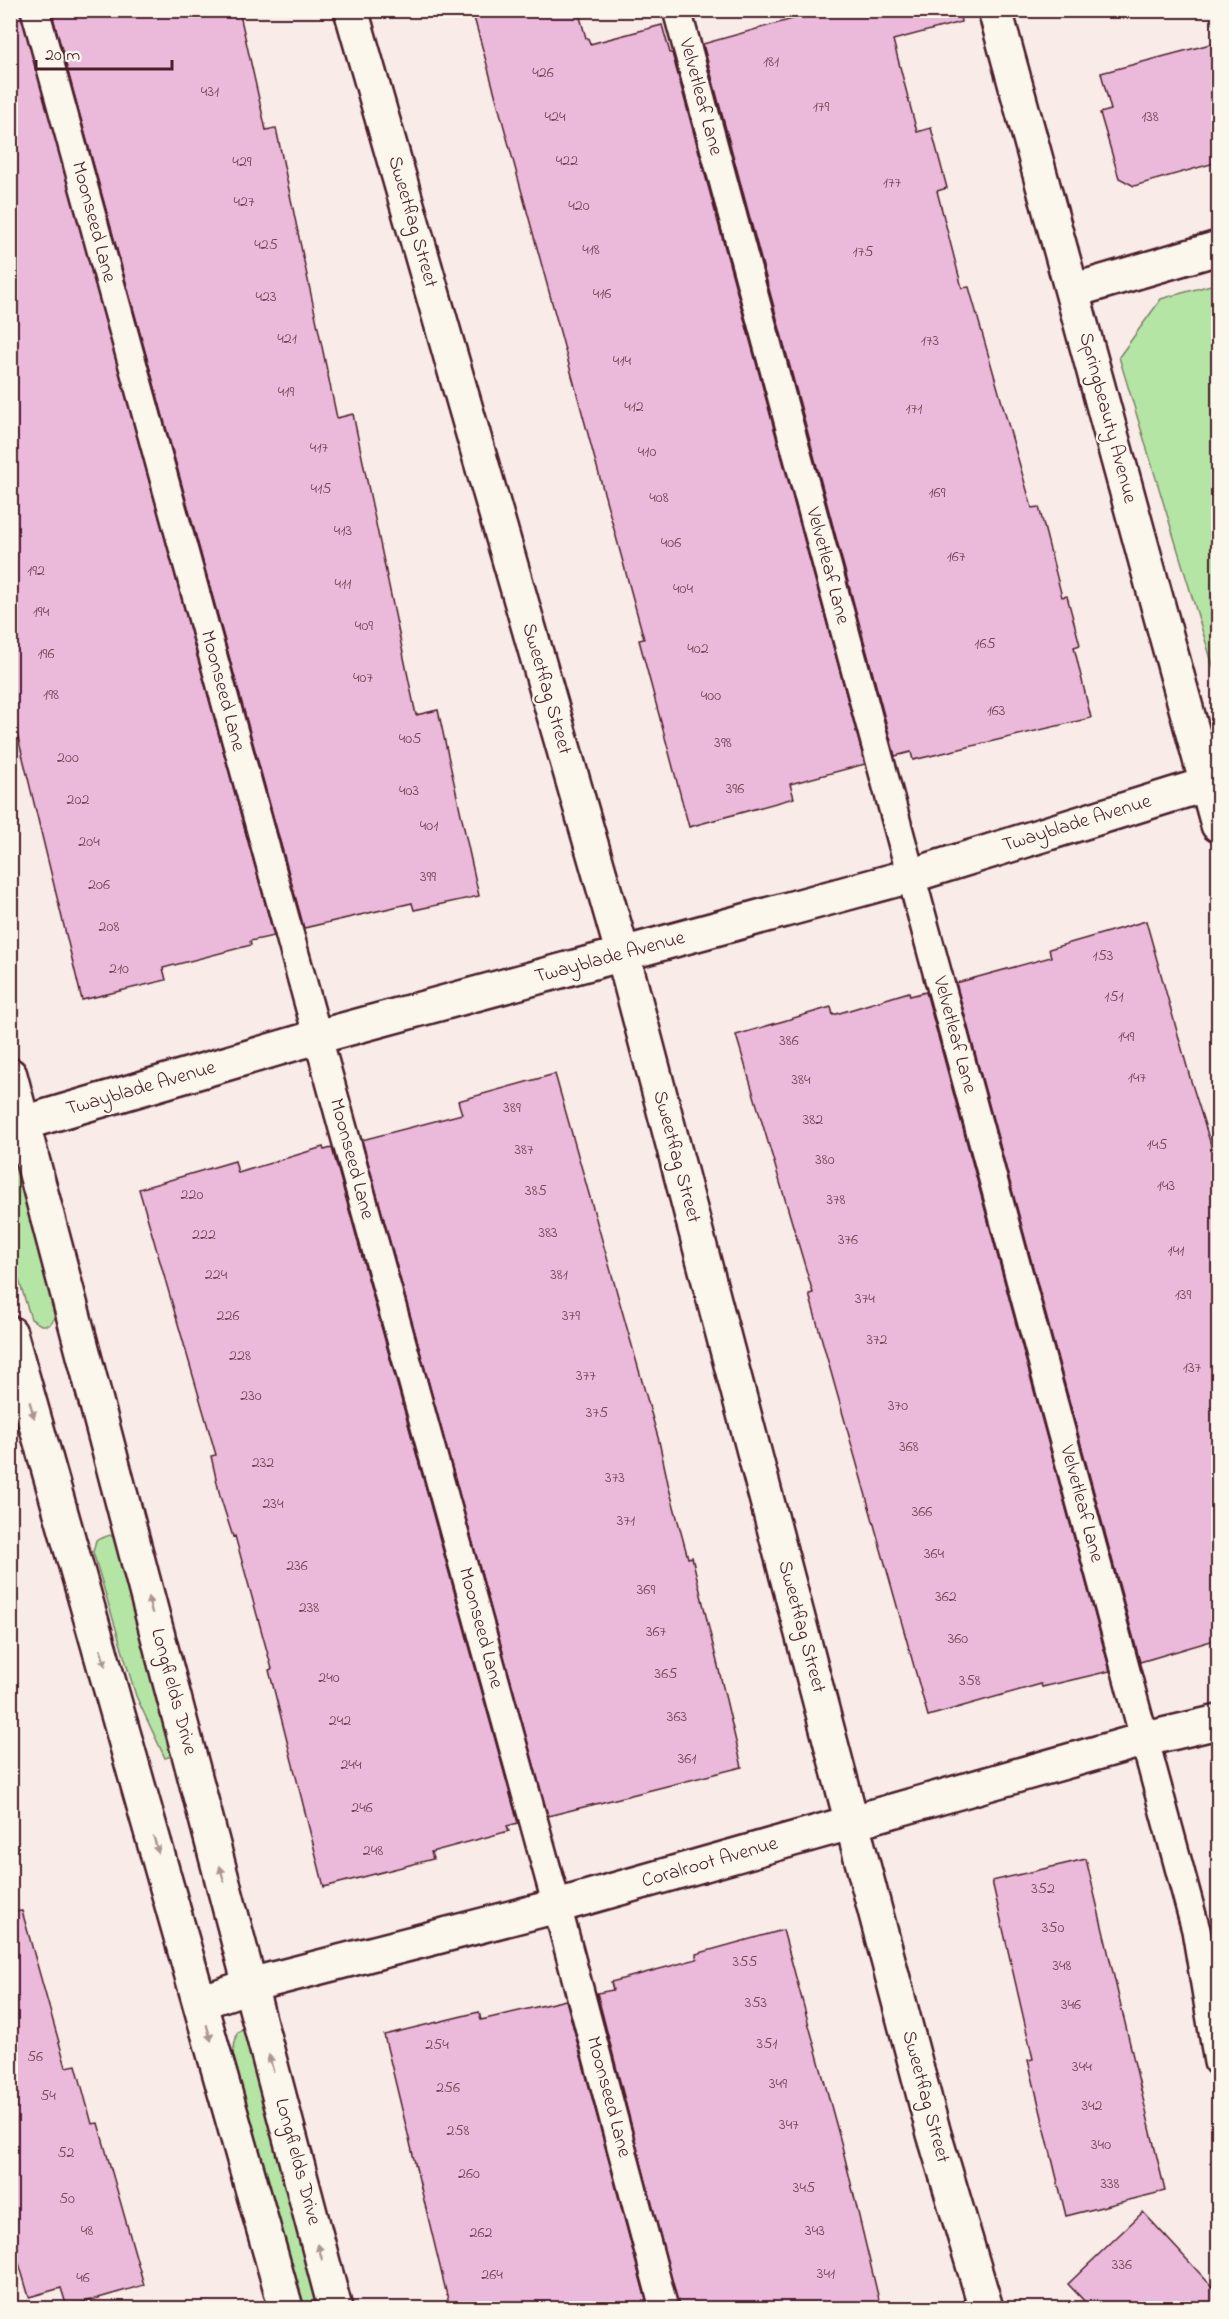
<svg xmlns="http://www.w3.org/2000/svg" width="1229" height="2319" viewBox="0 0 1229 2319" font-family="'Indie Flower',sans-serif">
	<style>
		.green { fill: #b4e5a5; stroke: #7f8268; stroke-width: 1.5 }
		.building { fill: #ebbada; stroke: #4a1f2b; stroke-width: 1.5 }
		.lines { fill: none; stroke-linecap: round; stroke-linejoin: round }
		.service-casing { stroke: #4a1f2b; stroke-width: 32 }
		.minor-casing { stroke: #4a1f2b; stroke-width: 38 }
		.tertiary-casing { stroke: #4a1f2b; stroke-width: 38 }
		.service { stroke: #fbf7ec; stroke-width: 27 }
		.minor { stroke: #fbf7ec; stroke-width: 33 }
		.tertiary { stroke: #fbf7ec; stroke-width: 33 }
		.oneway { fill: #ab9695 }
		.labels { text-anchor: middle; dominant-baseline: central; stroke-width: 4.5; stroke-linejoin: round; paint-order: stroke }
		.number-label { font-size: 16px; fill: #724657 }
		.street-label { font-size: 20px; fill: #4a1f2b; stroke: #fbf7ec }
	</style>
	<rect width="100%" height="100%" fill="#f8ebe8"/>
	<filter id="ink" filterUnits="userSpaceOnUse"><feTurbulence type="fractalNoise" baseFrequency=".0167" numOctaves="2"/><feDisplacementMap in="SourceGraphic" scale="12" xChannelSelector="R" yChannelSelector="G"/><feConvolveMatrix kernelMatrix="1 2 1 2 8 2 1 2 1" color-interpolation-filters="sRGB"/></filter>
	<g filter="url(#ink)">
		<path class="green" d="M1218,283v399l-99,-325 42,-58z
			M10,1157l7,6 39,146 -2,10 -5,6h-8l-10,-6 -20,-65z
			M110,1535l8,6 60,213 -13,4 -29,-62 -43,-144 3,-12z
			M249,2028l79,280h-24l-68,-234 -3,-22 4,-19 5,-4z"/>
		<path class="building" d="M10,10h10l254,926 -24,5 1,4 -88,23 3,12 -84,20 -67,-275 -5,2z
			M51,10h188l27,120 10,-2 61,290 16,-4 63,301 22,-5 41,186 -65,14 -2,-7 -108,25z
			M472,10h106l8,28h2l2,6 72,-19 8,28h2l193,711 -75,20 4,14 -105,29 -50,-187 5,-1z
			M825,10h134l2,12 -68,18 24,92 14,-4 16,60 -10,3 25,97 7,-1 63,221 7,-1 23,90 5,-1 13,49 -6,2 17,71 -178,42 -2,-8 -16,4 -192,-712z
			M1218,42v120l-84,24 -15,-8 -19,-65 11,-3 -10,-37z
			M1146,921l45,160 27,86v472l-78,23 -184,-679 95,-26 -2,-8z
			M909,992l1,4 16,-4 184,679 -68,16 -1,-3 -113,32 -119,-422 4,-1 -77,-258 95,-28 2,8z
			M555,1074l104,367 10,47 19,70 4,-1 50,210 -194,49 -186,-676 100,-26 -4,-13z
			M323,1147l1,3 8,-2 186,675 -11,3 2,5 -78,21 2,7 -109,28 -55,-217 3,-1 -37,-133 -2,1 -13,-41 -9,-40 5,-1 -77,-266 96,-28 3,12z
			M1086,1859l79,332 -99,25 -38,-156 5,-1 -41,-178z
			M22,1911l44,156 10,-2 16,59 6,-1 46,162 -77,22 -6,-19 -32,9 -19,-64v-321z
			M783,1930l59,216 39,162h-202l-82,-315 16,-3 -2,-8 86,-23 -1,-5z
			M566,2000l82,308h-198l-66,-273 95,-23 2,8z
			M1143,2212l75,81v15h-127l-23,-24z"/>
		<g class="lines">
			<defs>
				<path id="service" d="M35,10l522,1896 107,402
					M677,10l519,1920 22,132"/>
				<path id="minor" d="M351,10l272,945 311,1179 52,174
					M995,10l223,815
					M1072,291l146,-43
					M10,1127l307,-90 593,-161 297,-92
					M201,2002l57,-19 299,-77 589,-167 72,-17"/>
				<path id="tertiary" d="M10,1075l325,1233
					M10,1333l276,975"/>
			</defs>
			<use href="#service" class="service-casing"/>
			<use href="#minor" class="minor-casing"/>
			<use href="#tertiary" class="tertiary-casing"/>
			<use href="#service" class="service"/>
			<use href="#minor" class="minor"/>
			<use href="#tertiary" class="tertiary"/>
		</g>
		<defs><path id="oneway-solid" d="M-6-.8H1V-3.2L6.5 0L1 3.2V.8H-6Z" transform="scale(1.5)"/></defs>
		<g class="oneway">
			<use href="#oneway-solid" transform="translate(32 1410) rotate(74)"/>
			<use href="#oneway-solid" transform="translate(150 1605) rotate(-105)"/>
			<use href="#oneway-solid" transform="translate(103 1658) rotate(74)"/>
			<use href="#oneway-solid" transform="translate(156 1845) rotate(74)"/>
			<use href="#oneway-solid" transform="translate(222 1874) rotate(-105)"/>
			<use href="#oneway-solid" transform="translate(209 2033) rotate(74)"/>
			<use href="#oneway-solid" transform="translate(271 2063) rotate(-105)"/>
			<use href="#oneway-solid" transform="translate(320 2252) rotate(-105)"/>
		</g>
	</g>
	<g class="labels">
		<g class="number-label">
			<text x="771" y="62">181</text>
			<text x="543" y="73">426</text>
			<text x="210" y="92">431</text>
			<text x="821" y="107">179</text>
			<text x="555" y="117">424</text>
			<text x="1150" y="117">138</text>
			<text x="567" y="161">422</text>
			<text x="242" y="162">429</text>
			<text x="892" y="183">177</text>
			<text x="244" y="202">427</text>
			<text x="579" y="206">420</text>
			<text x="266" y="245">425</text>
			<text x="591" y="250">418</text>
			<text x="863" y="252">175</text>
			<text x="602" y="294">416</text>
			<text x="266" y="297">423</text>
			<text x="287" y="339">421</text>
			<text x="930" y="341">173</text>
			<text x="622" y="361">414</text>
			<text x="286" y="392">419</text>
			<text x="634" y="407">412</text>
			<text x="914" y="409">171</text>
			<text x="319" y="448">417</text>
			<text x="647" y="452">410</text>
			<text x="321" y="489">415</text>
			<text x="937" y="493">169</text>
			<text x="659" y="498">408</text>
			<text x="343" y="531">413</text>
			<text x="671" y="543">406</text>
			<text x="956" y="557">167</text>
			<text x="36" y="571">192</text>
			<text x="343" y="584">411</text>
			<text x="683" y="589">404</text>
			<text x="41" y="612">194</text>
			<text x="364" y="626">409</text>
			<text x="985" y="644">165</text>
			<text x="698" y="649">402</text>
			<text x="46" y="654">196</text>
			<text x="363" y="678">407</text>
			<text x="51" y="695">198</text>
			<text x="711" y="696">400</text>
			<text x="996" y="711">163</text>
			<text x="410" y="739">405</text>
			<text x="723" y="743">398</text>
			<text x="68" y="758">200</text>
			<text x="735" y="789">396</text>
			<text x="409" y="791">403</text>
			<text x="78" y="800">202</text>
			<text x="429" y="826">401</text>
			<text x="89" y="842">204</text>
			<text x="428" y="877">399</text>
			<text x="99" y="885">206</text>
			<text x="109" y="927">208</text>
			<text x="1103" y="956">153</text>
			<text x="119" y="969">210</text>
			<text x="1114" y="997">151</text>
			<text x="1126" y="1037">149</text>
			<text x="789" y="1041">386</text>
			<text x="1137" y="1078">147</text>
			<text x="801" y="1080">384</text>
			<text x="512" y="1108">389</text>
			<text x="813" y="1120">382</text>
			<text x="1157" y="1145">145</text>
			<text x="524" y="1150">387</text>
			<text x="825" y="1160">380</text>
			<text x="1166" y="1186">143</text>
			<text x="536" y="1191">385</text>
			<text x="192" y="1195">220</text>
			<text x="836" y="1200">378</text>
			<text x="548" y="1233">383</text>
			<text x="204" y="1235">222</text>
			<text x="848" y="1240">376</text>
			<text x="1176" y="1251">141</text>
			<text x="216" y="1275">224</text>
			<text x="559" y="1275">381</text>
			<text x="1183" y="1295">139</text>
			<text x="865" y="1299">374</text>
			<text x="228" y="1316">226</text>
			<text x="571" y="1316">379</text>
			<text x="877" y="1340">372</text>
			<text x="240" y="1356">228</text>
			<text x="1192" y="1368">137</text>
			<text x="586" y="1376">377</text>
			<text x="251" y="1396">230</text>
			<text x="898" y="1406">370</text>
			<text x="597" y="1413">375</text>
			<text x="909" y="1447">368</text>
			<text x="263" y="1463">232</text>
			<text x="615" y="1478">373</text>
			<text x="273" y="1504">234</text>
			<text x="922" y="1512">366</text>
			<text x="626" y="1521">371</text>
			<text x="934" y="1554">364</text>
			<text x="297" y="1566">236</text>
			<text x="646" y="1590">369</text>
			<text x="946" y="1597">362</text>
			<text x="309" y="1608">238</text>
			<text x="656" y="1632">367</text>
			<text x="958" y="1639">360</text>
			<text x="666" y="1674">365</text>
			<text x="329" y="1678">240</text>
			<text x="970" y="1681">358</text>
			<text x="677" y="1717">363</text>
			<text x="340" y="1721">242</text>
			<text x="687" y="1759">361</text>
			<text x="351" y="1765">244</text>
			<text x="362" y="1808">246</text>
			<text x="373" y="1851">248</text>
			<text x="1043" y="1889">352</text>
			<text x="1053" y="1928">350</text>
			<text x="745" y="1962">355</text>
			<text x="1062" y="1966">348</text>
			<text x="756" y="2003">353</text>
			<text x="1071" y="2005">346</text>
			<text x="767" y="2044">351</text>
			<text x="437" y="2045">254</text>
			<text x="35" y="2057">56</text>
			<text x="1082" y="2067">344</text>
			<text x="778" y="2084">349</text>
			<text x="448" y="2088">256</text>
			<text x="48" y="2096">54</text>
			<text x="1092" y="2106">342</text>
			<text x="789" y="2125">347</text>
			<text x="458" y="2131">258</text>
			<text x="1101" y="2145">340</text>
			<text x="66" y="2153">52</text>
			<text x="469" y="2174">260</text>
			<text x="1110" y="2184">338</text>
			<text x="804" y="2188">345</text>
			<text x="67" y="2199">50</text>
			<text x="87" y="2231">48</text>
			<text x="815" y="2231">343</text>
			<text x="481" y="2233">262</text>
			<text x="1122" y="2265">336</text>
			<text x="826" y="2274">341</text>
			<text x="492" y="2275">264</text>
			<text x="83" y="2278">46</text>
		</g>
		<g class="street-label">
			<text transform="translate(700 97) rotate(75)">Velvetleaf Lane</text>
			<text transform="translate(93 222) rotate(75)">Moonseed Lane</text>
			<text transform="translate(412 222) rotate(74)">Sweetflag Street</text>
			<text transform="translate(1107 418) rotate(75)">Springbeauty Avenue</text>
			<text transform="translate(827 566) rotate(75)">Velvetleaf Lane</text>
			<text transform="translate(546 689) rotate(74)">Sweetflag Street</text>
			<text transform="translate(222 691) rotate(75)">Moonseed Lane</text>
			<text transform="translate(1077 824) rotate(-17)">Twayblade Avenue</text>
			<text transform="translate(610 958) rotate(-15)">Twayblade Avenue</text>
			<text transform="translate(954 1035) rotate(75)">Velvetleaf Lane</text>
			<text transform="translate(141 1089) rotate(-16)">Twayblade Avenue</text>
			<text transform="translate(676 1157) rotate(75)">Sweetflag Street</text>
			<text transform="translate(351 1159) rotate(75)">Moonseed Lane</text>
			<text transform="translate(1081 1504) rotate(75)">Velvetleaf Lane</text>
			<text transform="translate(801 1627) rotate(75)">Sweetflag Street</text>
			<text transform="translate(480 1628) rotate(75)">Moonseed Lane</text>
			<text transform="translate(173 1692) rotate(75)">Longfields Drive</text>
			<text transform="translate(710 1863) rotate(-16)">Coralroot Avenue</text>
			<text transform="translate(608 2097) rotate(75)">Moonseed Lane</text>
			<text transform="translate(925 2097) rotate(75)">Sweetflag Street</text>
			<text transform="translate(297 2162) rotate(75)">Longfields Drive</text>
		</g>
	</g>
	<rect width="1229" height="2319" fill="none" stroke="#fbf7ec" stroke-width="36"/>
	<rect x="18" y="18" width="1193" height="2283" fill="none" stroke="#4a1f2b" stroke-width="2" filter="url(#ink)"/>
	<path d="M36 60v9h136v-9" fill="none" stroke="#4a1f2b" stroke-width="3"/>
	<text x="45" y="60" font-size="18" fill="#4a1f2b" stroke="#fbf7ec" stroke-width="4.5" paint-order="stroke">20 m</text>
</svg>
